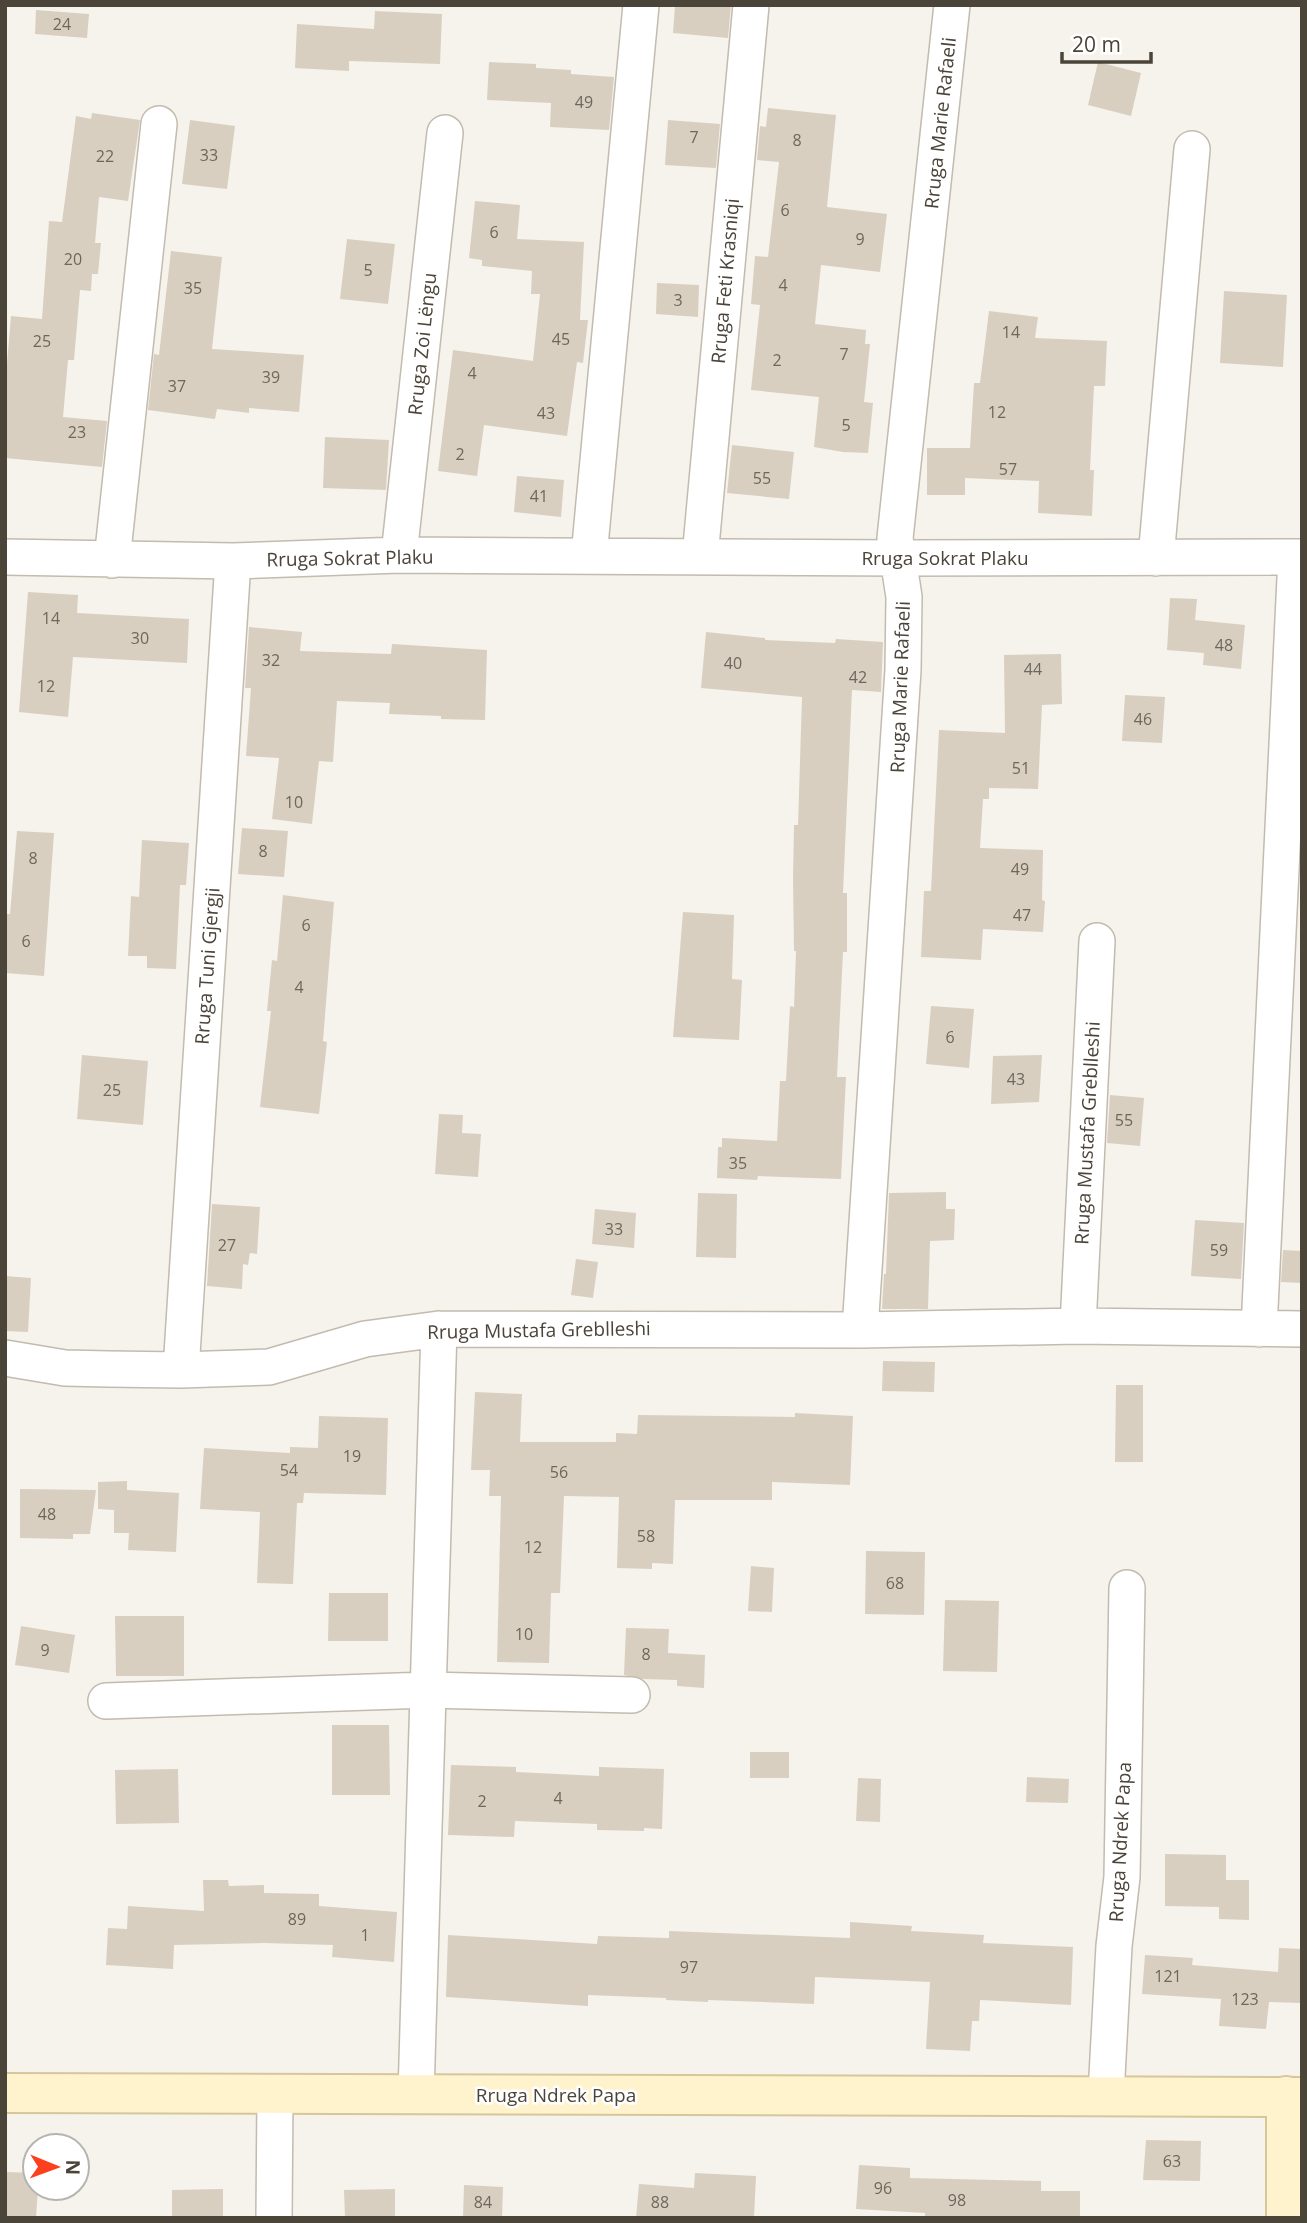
<svg xmlns="http://www.w3.org/2000/svg" width="1307" height="2223" viewBox="0 0 1307 2223" font-family="'Open Sans',sans-serif">
	<style>
		.building { fill: #d8cfc1 }
		.lines { fill: none; stroke-linecap: round; stroke-linejoin: round }
		.street-casing { stroke: #c2bbae; stroke-width: 38 }
		.secondary-casing { stroke: #d6c79b; stroke-width: 42 }
		.street { stroke: #fff; stroke-width: 35 }
		.secondary { stroke: #fff3cd; stroke-width: 38 }
		.labels { text-anchor: middle; dominant-baseline: central; stroke-width: 5; stroke-linejoin: round; paint-order: stroke }
		.number-label { font-size: 16px; fill: #6e675b }
		.street-label { font-size: 19px; fill: #4b4439; stroke: #fff }
	</style>
	<rect width="100%" height="100%" fill="#f6f3ec"/>
	<path class="building" d="M675,5h56l-3,33 -55,-5z
		M36,10l53,4 -2,24 -52,-4z
		M375,11l67,3 -2,50 -91,-3v10l-54,-3 2,-44 77,5z
		M489,62l47,2v4l35,2v4l43,3 -5,53 -59,-3 1,-24 -64,-3z
		M1098,62l43,11 -10,43 -43,-11z
		M768,108l68,7 -9,92 60,7 -7,58 -59,-7 -6,59 51,6 -1,14h5l-6,58 9,1 -5,50 -25,-1 -29,-5 5,-50 -68,-7 9,-85 -9,-1 4,-48 13,1 11,-95 -22,-2 3,-34 6,1z
		M92,113l48,7 -12,81 -29,-4 -4,46h6l-3,31h-6l-1,17 -11,-1 -6,70h-6l-5,57 44,4 -5,46 -97,-9v-71l6,-71 31,3 7,-98 13,1 14,-106 15,3z
		M190,120l45,6 -8,63 -45,-5z
		M668,120l52,4 -4,44 -51,-3z
		M475,201l45,4 -3,34 67,3 -4,78h8l-5,43 -6,-1 -10,74 -83,-11 -7,51 -39,-5 15,-121 80,11 7,-67h-9l1,-23 -50,-5v-6l-13,-2z
		M347,239l48,5 -7,60 -48,-5z
		M171,251l51,6 -10,92 92,6 -5,57 -50,-4v5l-32,-4 -2,10 -67,-9 6,-56 5,1z
		M657,283l42,2 -1,32 -42,-3z
		M1224,291l63,4 -4,72 -63,-4z
		M989,311l49,6 -3,21 72,3 -2,45h-11l-4,84h4l-2,46 -54,-3 1,-32 -74,-3v17h-38v-47h43l4,-65h6z
		M325,437l64,3 -3,50 -63,-2z
		M732,445l62,7 -5,47 -62,-6z
		M517,476l47,4 -3,37 -47,-5z
		M28,592l50,3 -1,18 112,6 -2,44 -114,-6 -5,60 -49,-5z
		M1170,598l27,1 -2,21 50,5 -4,44 -38,-4 1,-12 -37,-3z
		M249,627l53,5 -2,19 91,3 1,-10 95,6 -2,70 -44,-1v-3l-52,-2 1,-11 -53,-2 -4,61 -14,-1 -7,63 -40,-5 7,-61 -33,-2 5,-68h-6z
		M706,632l59,6v2l70,3 1,-4 47,3 -2,50 -29,-2 -9,203h4v59h-4l-6,125h9l-5,102 -83,-3 -1,4 -40,-2 1,-31h4v-9l55,3 3,-60h6l4,-75 4,1 2,-56h-2l-1,-72 1,-54h4l4,-128 -101,-9z
		M1061,654l1,50 -20,1 -4,84 -49,-1v11h-6l-3,49 63,2 -1,50 3,1 -2,31 -60,-3 -2,31 -60,-3 3,-66h7l8,-161 66,3 -1,-78z
		M1125,695l40,2 -3,46 -40,-2z
		M242,828l46,3 -4,46 -46,-3z
		M17,831l37,2 -10,143 -39,-3v-59h5z
		M142,840l47,3 -3,42h-6l-4,84 -29,-1v-12h-19l3,-60 8,1z
		M283,895l51,7 -11,139 4,1 -8,72 -59,-7 11,-96h-4l5,-51 5,1z
		M683,912l51,3 -2,64 10,1 -3,60 -66,-3z
		M931,1006l43,3 -5,59 -43,-4z
		M82,1055l66,6 -5,64 -66,-6z
		M1042,1055l-3,47 -48,2 2,-48z
		M1110,1095l34,3 -4,48 -33,-3z
		M439,1114l24,1 -1,18 19,1 -3,43 -43,-3z
		M946,1192v17h9l-1,31 -24,1 -2,68h-46l2,-35h2l3,-81z
		M698,1193l39,1 -1,64 -40,-1z
		M212,1204l48,3 -3,47 -7,-1 -2,12 -5,-1 -1,25 -35,-3z
		M595,1209l41,4 -2,35 -42,-4z
		M1195,1220l49,3 -3,56 -50,-3z
		M1283,1250l19,1v32l-21,-1z
		M576,1259l22,3 -5,36 -22,-3z
		M5,1276l26,2 -3,54 -23,-1z
		M883,1361l52,1 -1,30 -52,-1z
		M1116,1385h27v77h-28z
		M475,1392l47,2 -2,48h96v-9l21,1 1,-19 157,2v-4l58,3 -3,69 -78,-3v18h-97l-2,64 -21,-1v6l-35,-1 2,-71 -55,-1 -4,97h-9l-2,70 -52,-1 4,-166h-12l1,-26h-19z
		M319,1416l69,2 -2,77 -82,-2 -1,10h-6l-4,81 -36,-1 3,-71 -60,-3 4,-61 86,5v-6l28,1z
		M127,1481v9l52,3 -3,59 -48,-2 1,-17h-15v-23l-16,-1v-27z
		M20,1489l76,1 -6,44h-17v5l-53,-1z
		M866,1551l59,1 -1,63 -59,-1z
		M751,1566l23,2 -2,44 -24,-1z
		M329,1593h59v48h-60z
		M945,1600l54,1 -2,71 -54,-1z
		M115,1616h69v60h-68z
		M21,1626l54,9 -6,38 -54,-8z
		M626,1628l43,1 -1,24 37,2 -1,33 -27,-2v-6l-34,-1 -19,-4z
		M332,1725h57l1,70h-58z
		M750,1752h39v26h-39z
		M451,1765l65,2v5l83,4v-9l65,2 -2,60 -18,-1v3l-47,-1v-6l-82,-3 -1,16 -66,-2z
		M178,1769l1,54 -63,1 -1,-54z
		M1027,1777l42,2 -1,24 -42,-1z
		M858,1778l23,1 -1,43 -24,-1z
		M1165,1854l61,1v25h23v40l-30,-1v-12l-54,-1z
		M203,1880h25l1,6 35,-1v8l55,1v12l78,6 -3,50 -62,-5 1,-12 -69,-2 -90,2 -1,24 -67,-4 2,-37 19,1 1,-23 76,5z
		M850,1922l62,4 -1,5 73,4 -1,8 90,4 -2,58 -91,-5 -1,21h-7l-2,30 -44,-2 4,-67 -115,-5 -1,27 -106,-4v2l-42,-2v-2l-78,-3v11l-142,-9 2,-62 149,9 1,-8 71,2v-7l181,7z
		M1279,1948l23,1v54l-33,-1 -3,27 -47,-3 2,-27 -79,-5 3,-39 48,3 -1,7 86,7z
		M1146,2140l55,1 -1,40 -57,-1z
		M859,2165l51,3v10l131,3v10h39v27h-155v-5l-69,-4z
		M5,2172l30,1v15h3l-2,30h-31z
		M695,2173l61,3 -2,42h-118l3,-34 55,4z
		M464,2185l39,2 -1,31h-39z
		M223,2189v29h-51v-28z
		M395,2189v29h-50l-1,-28z"/>
	<g class="lines">
		<defs>
			<path id="street" d="M399,555l46,-422
				M589,556l52,-551
				M5,557l228,4 166,-6 499,3 404,-1
				M700,557l51,-552
				M1156,558l36,-409
				M112,560l47,-436
				M1078,1326l19,-385
				M1259,1329l37,-772
				M860,1330l43,-660 1,-73 -9,-59 57,-533
				M5,1358l60,10 43,1 73,1 88,-3 96,-28 74,-10 421,1 218,-4 224,3
				M181,1370l52,-809
				M106,1701l321,-11 205,5
				M416,2094l23,-765
				M1106,2095l8,-149 8,-69 5,-289
				M274,2218l1,-123"/>
			<path id="secondary" d="M5,2093l1297,4
				M1286,2218v-122"/>
		</defs>
		<use href="#street" class="street-casing"/>
		<use href="#secondary" class="secondary-casing"/>
		<use href="#street" class="street"/>
		<use href="#secondary" class="secondary"/>
	</g>
	<g class="labels">
		<g class="number-label">
			<text x="62" y="24">24</text>
			<text x="584" y="102">49</text>
			<text x="694" y="137">7</text>
			<text x="797" y="140">8</text>
			<text x="209" y="155">33</text>
			<text x="105" y="156">22</text>
			<text x="785" y="210">6</text>
			<text x="494" y="232">6</text>
			<text x="860" y="239">9</text>
			<text x="73" y="259">20</text>
			<text x="368" y="270">5</text>
			<text x="783" y="285">4</text>
			<text x="193" y="288">35</text>
			<text x="678" y="300">3</text>
			<text x="1011" y="332">14</text>
			<text x="561" y="339">45</text>
			<text x="42" y="341">25</text>
			<text x="844" y="354">7</text>
			<text x="777" y="360">2</text>
			<text x="472" y="373">4</text>
			<text x="271" y="377">39</text>
			<text x="177" y="386">37</text>
			<text x="997" y="412">12</text>
			<text x="546" y="413">43</text>
			<text x="846" y="425">5</text>
			<text x="77" y="432">23</text>
			<text x="460" y="454">2</text>
			<text x="1008" y="469">57</text>
			<text x="762" y="478">55</text>
			<text x="539" y="496">41</text>
			<text x="51" y="618">14</text>
			<text x="140" y="638">30</text>
			<text x="1224" y="645">48</text>
			<text x="271" y="660">32</text>
			<text x="733" y="663">40</text>
			<text x="1033" y="669">44</text>
			<text x="858" y="677">42</text>
			<text x="46" y="686">12</text>
			<text x="1143" y="719">46</text>
			<text x="1021" y="768">51</text>
			<text x="294" y="802">10</text>
			<text x="263" y="851">8</text>
			<text x="33" y="858">8</text>
			<text x="1020" y="869">49</text>
			<text x="1022" y="915">47</text>
			<text x="306" y="925">6</text>
			<text x="26" y="941">6</text>
			<text x="299" y="987">4</text>
			<text x="950" y="1037">6</text>
			<text x="1016" y="1079">43</text>
			<text x="112" y="1090">25</text>
			<text x="1124" y="1120">55</text>
			<text x="738" y="1163">35</text>
			<text x="614" y="1229">33</text>
			<text x="227" y="1245">27</text>
			<text x="1219" y="1250">59</text>
			<text x="352" y="1456">19</text>
			<text x="289" y="1470">54</text>
			<text x="559" y="1472">56</text>
			<text x="47" y="1514">48</text>
			<text x="646" y="1536">58</text>
			<text x="533" y="1547">12</text>
			<text x="895" y="1583">68</text>
			<text x="524" y="1634">10</text>
			<text x="45" y="1650">9</text>
			<text x="646" y="1654">8</text>
			<text x="558" y="1798">4</text>
			<text x="482" y="1801">2</text>
			<text x="297" y="1919">89</text>
			<text x="365" y="1935">1</text>
			<text x="689" y="1967">97</text>
			<text x="1168" y="1976">121</text>
			<text x="1245" y="1999">123</text>
			<text x="1172" y="2161">63</text>
			<text x="883" y="2188">96</text>
			<text x="957" y="2200">98</text>
			<text x="483" y="2202">84</text>
			<text x="660" y="2202">88</text>
		</g>
		<g class="street-label">
			<text transform="translate(940 123) rotate(-84)">Rruga Marie Rafaeli</text>
			<text transform="translate(725 281) rotate(-85)">Rruga Feti Krasniqi</text>
			<text transform="translate(422 344) rotate(-84)">Rruga Zoi Lëngu</text>
			<text transform="translate(350 558) rotate(-1)">Rruga Sokrat Plaku</text>
			<text x="945" y="558">Rruga Sokrat Plaku</text>
			<text transform="translate(900 687) rotate(-88)">Rruga Marie Rafaeli</text>
			<text transform="translate(207 966) rotate(-86)">Rruga Tuni Gjergji</text>
			<text transform="translate(1087 1133) rotate(-87)">Rruga Mustafa Greblleshi</text>
			<text transform="translate(539 1330) rotate(-1)">Rruga Mustafa Greblleshi</text>
			<text transform="translate(1120 1842) rotate(-87)">Rruga Ndrek Papa</text>
			<text x="556" y="2095">Rruga Ndrek Papa</text>
		</g>
	</g>
	<rect width="1307" height="2223" fill="none" stroke="#4b4439" stroke-width="14"/>
	<g transform="translate(56 2167) rotate(91)"><circle r="33" fill="#ffffff" stroke="#b7b4b0" stroke-width="2"/>
	<path d="M0-5L12 26L0 18L-12 26Z" fill="#fc3f1d"/>
	<text y="-10" font-size="19" font-weight="bold" text-anchor="middle" fill="#4b4439">N</text>
	</g>
	<path d="M1062 52v10h89v-10" fill="none" stroke="#4b4439" stroke-width="3.5"/>
	<text x="1072" y="52" font-size="21" fill="#4b4439" stroke="#ffffff" stroke-width="5" paint-order="stroke">20 m</text>
</svg>
